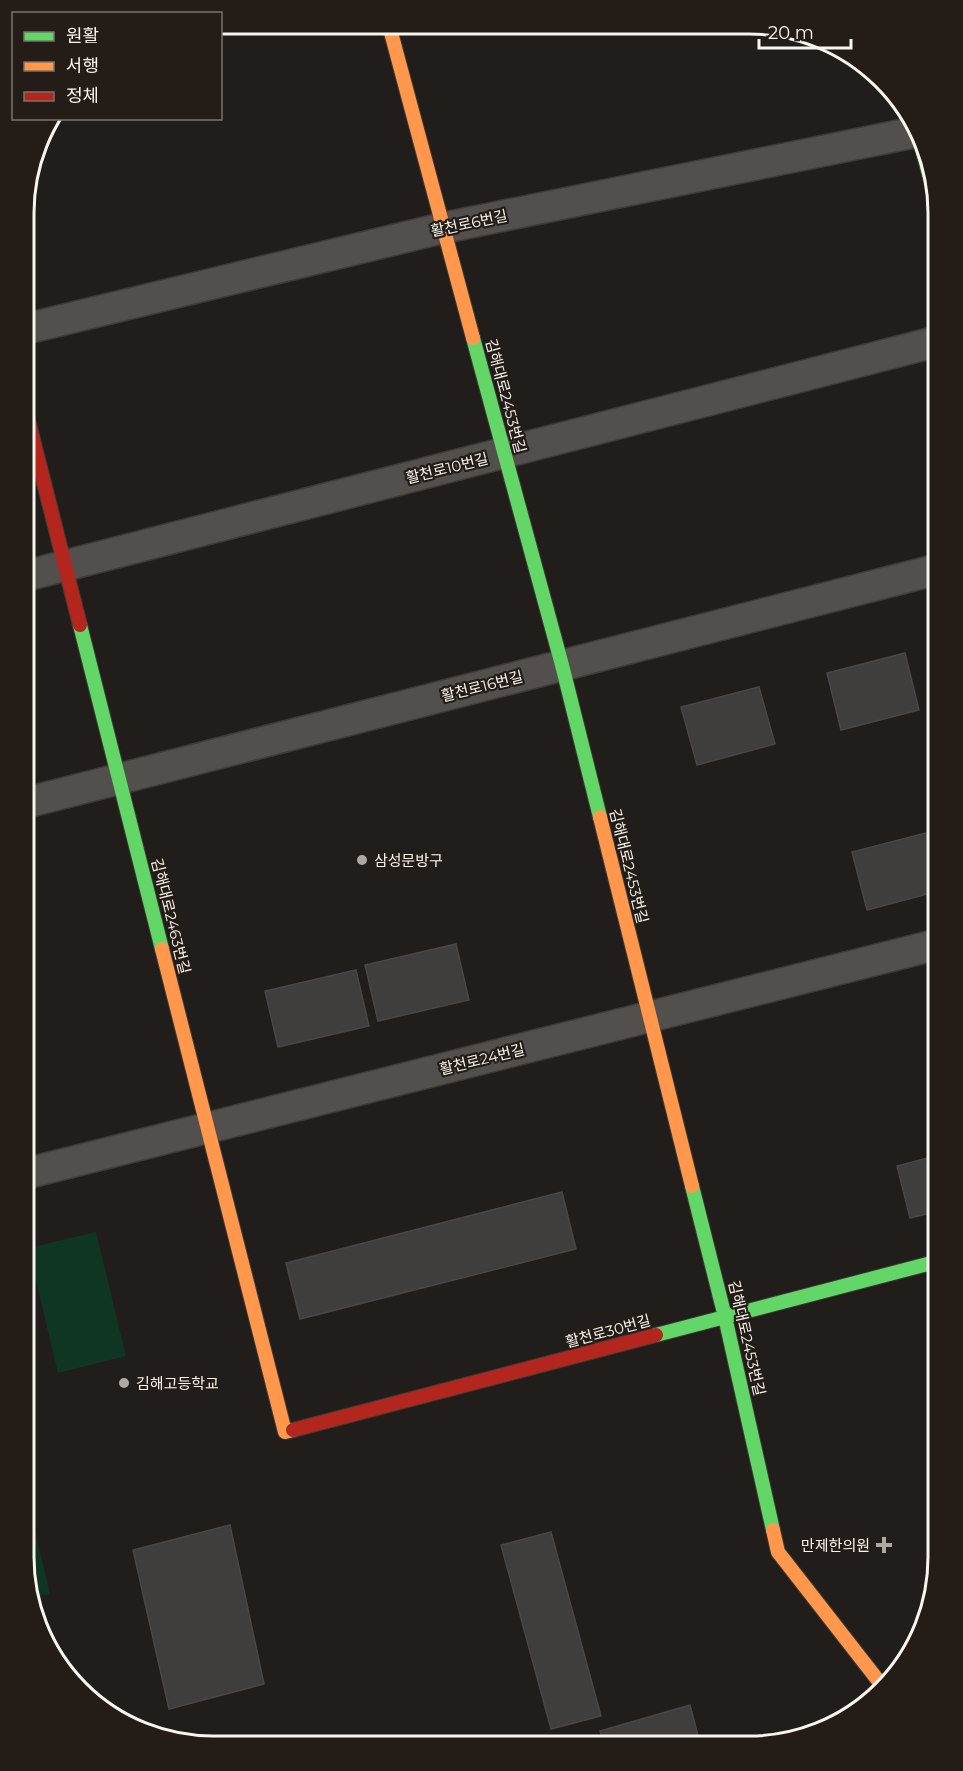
<svg xmlns="http://www.w3.org/2000/svg" width="963" height="1771" viewBox="0 0 963 1771" font-family="Montserrat,'Noto Sans KR',sans-serif">
	<style>
		.green { fill: #0e3622 }
		.building { fill: #403d3d; stroke: #4a4646; stroke-width: 1.5 }
		.lines { fill: none; stroke-linecap: round; stroke-linejoin: round }
		.street-casing { stroke: #3d3a37; stroke-width: 33 }
		.fast-casing { stroke: #3d3a37; stroke-width: 16 }
		.slow-casing { stroke: #3d3a37; stroke-width: 16 }
		.jam-casing { stroke: #3d3a37; stroke-width: 16 }
		.street { stroke: #524f4d; stroke-width: 30 }
		.fast { stroke: #63d668; stroke-width: 14 }
		.slow { stroke: #ff974d; stroke-width: 14 }
		.jam { stroke: #b3261e; stroke-width: 14 }
		.poi-dot { fill: #ada9a4; stroke: #241d17; stroke-width: 2 }
		.labels { text-anchor: middle; dominant-baseline: central; stroke-width: 4.5; stroke-linejoin: round; paint-order: stroke }
		.street-label { font-size: 15px; fill: #f8f4ef; stroke: #241d17 }
		.poi-label { font-size: 15px; fill: #f8f4ef; stroke: #241d17; text-anchor: start }
		.rim { fill: none; stroke: #f8f4ef; stroke-width: 3 }
	</style>
	<rect width="100%" height="100%" fill="#211d1a"/>
	<path class="green" d="M96,1232l30,124 -68,17 -30,-125z
		M24,1486l26,108 -19,4 -7,-40z"/>
	<path class="building" d="M905,653l14,57 -78,20 -14,-57z
		M759,687l16,57 -78,21 -16,-58z
		M930,832l9,34v25l-72,19 -15,-58z
		M456,944l13,56 -91,21 -13,-56z
		M356,970l13,56 -91,21 -13,-56z
		M939,1155v56l-29,7 -13,-52z
		M562,1192l14,57 -276,70 -14,-56z
		M230,1525l34,159 -95,25 -36,-159z
		M551,1532l50,184 -50,13 -50,-184z
		M690,1705l11,42h-96l-5,-16z"/>
	<g class="lines">
		<defs>
			<path id="street" d="M25,329l418,-101 473,-96
				M25,576l914,-235
				M25,803l914,-234
				M24,1174l915,-230"/>
			<path id="fast" d="M919,137l19,70
				M473,338l89,327 38,152
				M80,625l82,324
				M692,1186l33,131 48,213
				M656,1335l283,-74"/>
			<path id="slow" d="M389,25l84,313
				M600,817l92,369
				M162,949l123,483 8,-2
				M773,1530l5,22 106,136"/>
			<path id="jam" d="M25,408l55,217
				M293,1430l363,-95"/>
		</defs>
		<use href="#street" class="street-casing"/>
		<use href="#fast" class="fast-casing"/>
		<use href="#slow" class="slow-casing"/>
		<use href="#jam" class="jam-casing"/>
		<use href="#street" class="street"/>
		<use href="#fast" class="fast"/>
		<use href="#slow" class="slow"/>
		<use href="#jam" class="jam"/>
	</g>
	<g class="poi-dot">
		<circle cx="362" cy="860" r="6"/>
		<circle cx="124" cy="1383" r="6"/>
		<path d="M881 1536h6v6h6v6h-6v6h-6v-6h-6v-6h6z"/>
	</g>
	<g class="labels">
		<g class="street-label">
			<text transform="translate(469 223) rotate(-12)">활천로6번길</text>
			<text transform="translate(506 396) rotate(75)">김해대로2453번길</text>
			<text transform="translate(447 468) rotate(-14)">활천로10번길</text>
			<text transform="translate(482 686) rotate(-14)">활천로16번길</text>
			<text transform="translate(629 866) rotate(76)">김해대로2453번길</text>
			<text transform="translate(171 916) rotate(76)">김해대로2463번길</text>
			<text transform="translate(482 1059) rotate(-14)">활천로24번길</text>
			<text transform="translate(608 1331) rotate(-15)">활천로30번길</text>
			<text transform="translate(747 1338) rotate(77)">김해대로2453번길</text>
		</g>
		<g class="poi-label">
			<text x="374" y="860">삼성문방구</text>
			<text x="136" y="1383">김해고등학교</text>
			<text x="870" y="1545" text-anchor="end">만제한의원</text>
		</g>
	</g>
	<path d="M0 0H963V1771H0ZM213 34H749A179 179 0 0 1 928 213V1557A179 179 0 0 1 749 1736H213A179 179 0 0 1 34 1557V213A179 179 0 0 1 213 34Z" fill="#241d17" fill-rule="evenodd"/>
	<path class="rim" d="M213 34H749A179 179 0 0 1 928 213V1557A179 179 0 0 1 749 1736H213A179 179 0 0 1 34 1557V213A179 179 0 0 1 213 34Z"/>
	<rect x="12" y="12" width="210" height="108" fill="#241d17" stroke="#79736d" stroke-width="1.5"/>
	<rect x="24" y="32" width="30" height="9" fill="#63d668" stroke="#79736d" stroke-width="1.5"/>
	<text x="66" y="42" font-size="18" fill="#f8f4ef">원활</text>
	<rect x="24" y="62" width="30" height="9" fill="#ff974d" stroke="#79736d" stroke-width="1.5"/>
	<text x="66" y="72" font-size="18" fill="#f8f4ef">서행</text>
	<rect x="24" y="92" width="30" height="9" fill="#b3261e" stroke="#79736d" stroke-width="1.5"/>
	<text x="66" y="102" font-size="18" fill="#f8f4ef">정체</text>
	<path d="M759 39v9h92v-9" fill="none" stroke="#f8f4ef" stroke-width="3"/>
	<text x="768" y="39" font-size="18" fill="#f8f4ef" stroke="#241d17" stroke-width="4.5" paint-order="stroke">20 m</text>
</svg>
